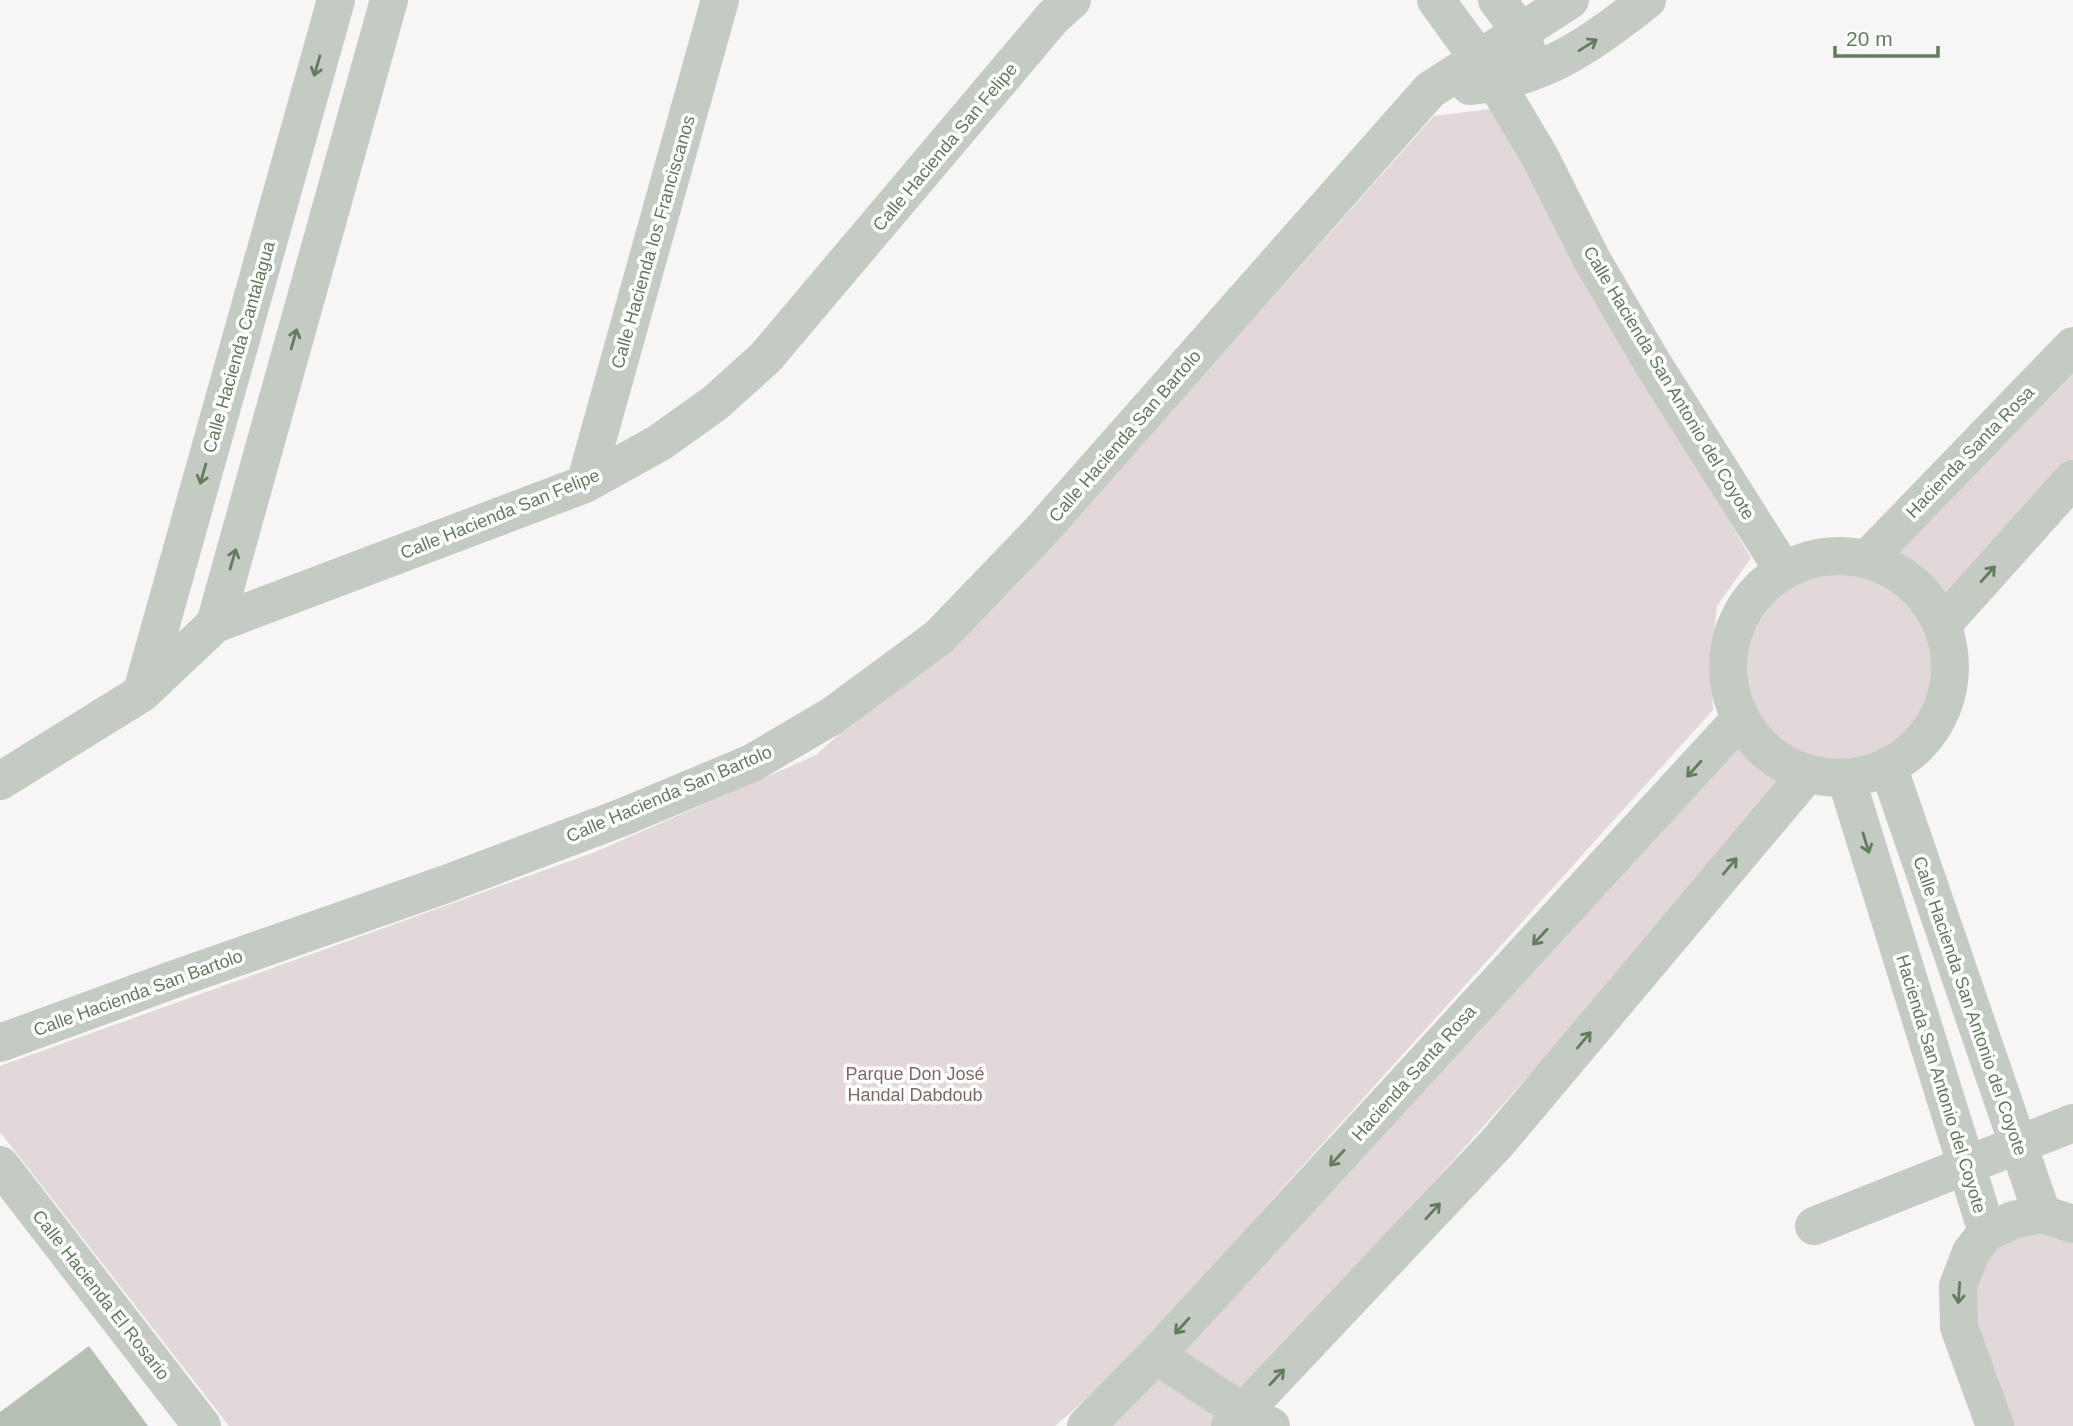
<svg xmlns="http://www.w3.org/2000/svg" width="2073" height="1426" viewBox="0 0 2073 1426" font-family="Helvetica,sans-serif">
	<style>
		.green { fill: #e2d8d9 }
		.building { fill: #b5c0b2 }
		.lines { fill: none; stroke-linecap: round; stroke-linejoin: round }
		.minor { stroke: #c4cbc2; stroke-width: 38 }
		.oneway { stroke: #617d5c }
		.labels { text-anchor: middle; dominant-baseline: central; stroke-width: 7; stroke-linejoin: round; paint-order: stroke }
		.street-label { font-size: 18px; fill: #617d5c; stroke: #fff }
		.park-label { font-size: 18px; fill: #7f6964; stroke: #fff }
	</style>
	<rect width="100%" height="100%" fill="#f8f5f7"/>
	<path class="green" d="M1491,109l260,449 -34,48 -6,59 2,45 -598,664 -60,52h-826l-229,-294v-66l595,-214 221,-97 261,-238 357,-401z
		M2073,363v103l-128,143c-19,-25 -30,-47 -64,-52z
		M1738 664a99 99 0 1 1 198 0a99 99 0 1 1-198 0Z
		M1738,732l35,38 20,8 -552,621 -25,27h-118z
		M2024,1227l49,7v192h-72l-37,-144 26,-39z"/>
	<path class="building" d="M89,1346l59,80h-148v-14z"/>
	<g class="lines">
		<path class="minor" d="M1436,0l60,83 44,74 52,103 61,104 130,206
			M1497,0l23,31 8,23
			M1470,86c72,-7 122,-42 177,-86
			M585,484l135,-484
			M1728 667a111 111 0 1 1 222 0a111 111 0 1 1-222 0Z
			M1867,559l206,-213
			M215,624l174,-624
			M1942,625l131,-146
			M142,692l194,-692
			M1888,766l154,448
			M1846,778l141,454
			M0,781l142,-88 73,-69 370,-140 74,-41 56,-40 51,-46 287,-340 19,-17
			M0,1043l172,-63 274,-96 177,-67 129,-54 80,-47 107,-79 100,-104 391,-443 140,-90
			M0,1165l202,261
			M1814,1226l259,-103
			M1156,1355l88,58 27,13
			M1086,1426l70,-71 584,-636
			M1230,1426l267,-283 311,-370
			M1995,1426l-36,-99 -1,-41 13,-34 16,-20 26,-12 29,-6 31,10"/>
	</g>
	<defs><path id="oneway-shaft" d="M-6 0H5M1.5-3L5.5 0L1.5 3" fill="none" stroke-width="1.6" stroke-linecap="round" stroke-linejoin="round" transform="scale(1.75)"/></defs>
	<g class="oneway">
		<use href="#oneway-shaft" transform="translate(1588 45) rotate(-32)"/>
		<use href="#oneway-shaft" transform="translate(317 66) rotate(106)"/>
		<use href="#oneway-shaft" transform="translate(294 339) rotate(-74)"/>
		<use href="#oneway-shaft" transform="translate(203 474) rotate(106)"/>
		<use href="#oneway-shaft" transform="translate(233 559) rotate(-74)"/>
		<use href="#oneway-shaft" transform="translate(1988 574) rotate(-48)"/>
		<use href="#oneway-shaft" transform="translate(1694 769) rotate(132)"/>
		<use href="#oneway-shaft" transform="translate(1866 843) rotate(73)"/>
		<use href="#oneway-shaft" transform="translate(1730 866) rotate(-50)"/>
		<use href="#oneway-shaft" transform="translate(1540 937) rotate(133)"/>
		<use href="#oneway-shaft" transform="translate(1584 1040) rotate(-50)"/>
		<use href="#oneway-shaft" transform="translate(1337 1158) rotate(133)"/>
		<use href="#oneway-shaft" transform="translate(1433 1211) rotate(-47)"/>
		<use href="#oneway-shaft" transform="translate(1959 1293) rotate(94)"/>
		<use href="#oneway-shaft" transform="translate(1182 1326) rotate(132)"/>
		<use href="#oneway-shaft" transform="translate(1277 1377) rotate(-47)"/>
	</g>
	<g class="labels">
		<g class="street-label">
			<text transform="translate(945 147) rotate(-50)">Calle Hacienda San Felipe</text>
			<text transform="translate(653 242) rotate(-74)">Calle Hacienda los Franciscanos</text>
			<text transform="translate(239 347) rotate(-74)">Calle Hacienda Cantalagua</text>
			<text transform="translate(1669 383) rotate(59)">Calle Hacienda San Antonio del Coyote</text>
			<text transform="translate(1125 436) rotate(-49)">Calle Hacienda San Bartolo</text>
			<text transform="translate(1970 452) rotate(-46)">Hacienda Santa Rosa</text>
			<text transform="translate(500 514) rotate(-22)">Calle Hacienda San Felipe</text>
			<text transform="translate(669 794) rotate(-23)">Calle Hacienda San Bartolo</text>
			<text transform="translate(138 993) rotate(-20)">Calle Hacienda San Bartolo</text>
			<text transform="translate(1970 1006) rotate(71)">Calle Hacienda San Antonio del Coyote</text>
			<text transform="translate(1414 1073) rotate(-48)">Hacienda Santa Rosa</text>
			<text transform="translate(1941 1084) rotate(73)">Hacienda San Antonio del Coyote</text>
			<text transform="translate(101 1295) rotate(52)">Calle Hacienda El Rosario</text>
		</g>
		<g class="park-label">
			<text x="915" y="1074">Parque Don José<tspan x="915" dy="21">Handal Dabdoub</tspan></text>
		</g>
	</g>
	<path d="M1835 46v10h103v-10" fill="none" stroke="#617d5c" stroke-width="3.5"/>
	<text x="1846" y="46" font-size="21" fill="#617d5c" stroke="#ffffff" stroke-width="5" paint-order="stroke">20 m</text>
</svg>
